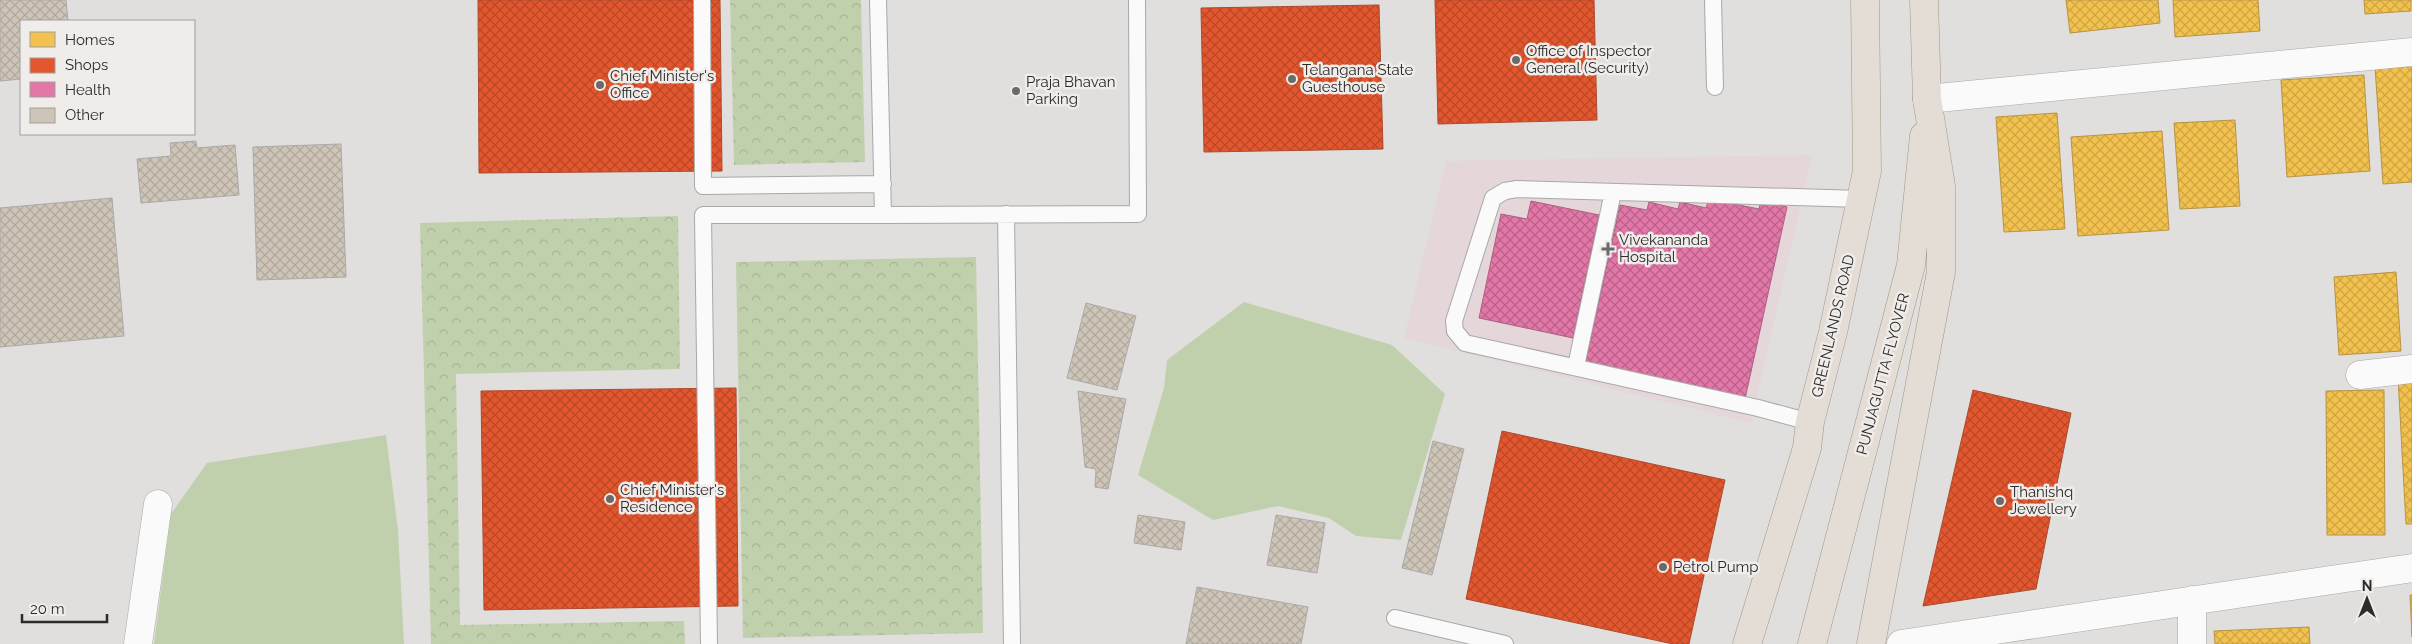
<svg xmlns="http://www.w3.org/2000/svg" width="2412" height="644" viewBox="0 0 2412 644" font-family="Raleway,sans-serif">
	<style>
		.medical { fill: #e4d6d9 }
		.grass { fill: #c1d0ac }
		.park { fill: url(#park-crowns) }
		.homes { fill: url(#homes-cross-hatch); stroke: #b79443 }
		.shops { fill: url(#shops-cross-hatch); stroke: #ad4a2d }
		.health { fill: url(#health-cross-hatch); stroke: #ac6082 }
		.building { fill: url(#building-cross-hatch); stroke: #aaa9a8 }
		.lines { fill: none; stroke-linecap: round; stroke-linejoin: round }
		.service-casing { stroke: #a9a8a7; stroke-width: 18 }
		.minor-casing { stroke: #a9a8a7; stroke-width: 29 }
		.primary-casing { stroke: #a09687; stroke-width: 29 }
		.service { stroke: #fafafa; stroke-width: 16 }
		.minor { stroke: #fafafa; stroke-width: 28 }
		.primary { stroke: #e3ddd5; stroke-width: 28 }
		.poi-dot { fill: #6b6a69; stroke: #efecea; stroke-width: 2 }
		.labels { text-anchor: middle; dominant-baseline: central; stroke-width: 5; stroke-linejoin: round; paint-order: stroke }
		.poi-label { font-size: 15px; fill: #2c2b2a; stroke: #efecea; text-anchor: start }
		.street-label { font-size: 15px; fill: #2c2b2a; stroke: #efecea }
	</style>
	<defs>
		<pattern id="park-crowns" width="20" height="18" patternUnits="userSpaceOnUse" patternTransform="scale(1.25)"><rect width="20" height="18" fill="#c1d0ac"/><path d="M2 6a3 3 0 1 1 6 0M12 15a3 3 0 1 1 6 0" fill="none" stroke="#a6b394"/></pattern>
		<pattern id="homes-cross-hatch" width="8" height="8" patternUnits="userSpaceOnUse" patternTransform="scale(1.25)"><rect width="8" height="8" fill="#f2c14e"/><path d="M0 0l8 8M0 8l8-8" fill="none" stroke="#d0a644"/></pattern>
		<pattern id="shops-cross-hatch" width="8" height="8" patternUnits="userSpaceOnUse" patternTransform="scale(1.25)"><rect width="8" height="8" fill="#e4572e"/><path d="M0 0l8 8M0 8l8-8" fill="none" stroke="#b94827"/></pattern>
		<pattern id="health-cross-hatch" width="8" height="8" patternUnits="userSpaceOnUse" patternTransform="scale(1.25)"><rect width="8" height="8" fill="#e377a8"/><path d="M0 0l8 8M0 8l8-8" fill="none" stroke="#b86289"/></pattern>
		<pattern id="building-cross-hatch" width="8" height="8" patternUnits="userSpaceOnUse" patternTransform="scale(1.25)"><rect width="8" height="8" fill="#cec5b8"/><path d="M0 0l8 8M0 8l8-8" fill="none" stroke="#b1a99e"/></pattern>
	</defs>
	<rect width="100%" height="100%" fill="#e0dfdd"/>
	<path class="medical" d="M1812,155l-61,268 -347,-85 42,-177z"/>
	<path class="grass" d="M1244,302l148,43 53,49 -44,146 -45,-4 -27,-18 -51,-12 -65,14 -75,-45 26,-87 3,-28z
		M386,435l12,95 6,114h-250l17,-130 36,-51z"/>
	<path class="park" d="M730,0h131l4,162 -131,3z
		M678,216l2,153 -224,5 4,251 224,-4 1,23h-254l-11,-421z
		M976,257l7,376 -240,5 -7,-376z"/>
	<path class="homes" d="M2066,0h92l2,23 -90,10z
		M2173,0h85l2,31 -85,6z
		M2364,0h47v11l-46,3z
		M2412,64v118l-29,2 -8,-117z
		M2364,75l6,96 -83,6 -6,-97z
		M2057,113l8,116 -61,3 -8,-115z
		M2235,120l5,86 -60,3 -6,-86z
		M2162,131l7,99 -91,6 -7,-99z
		M2396,272l5,79 -62,4 -5,-78z
		M2398,377h14v147h-6z
		M2384,390l1,145h-58l-1,-144z
		M2410,595h2v42z
		M2309,627l1,17h-95l-1,-13z"/>
	<path class="shops" d="M478,0h242l2,171 -243,2z
		M1435,0h159l3,120 -159,4z
		M1379,5l4,144 -179,3 -3,-144z
		M736,388l2,218 -254,4 -3,-219z
		M1973,390l98,23 -35,176 -113,17z
		M1502,431l223,49 -36,164h-16l-207,-45z"/>
	<path class="health" d="M1709,199l50,10 2,-8 26,6 -42,192 -160,-34 35,-160 27,5 2,-8 29,7 2,-7 26,6z
		M1531,201l68,14 -26,123 -94,-20 22,-104 26,5z"/>
	<path class="building" d="M0,0h66l2,21h-47v58l-21,2z
		M196,141l1,7 38,-3 4,50 -98,8 -4,-44 34,-3 -1,-13z
		M341,144l5,133 -89,3 -4,-133z
		M112,198l12,138 -124,11v-139z
		M1086,303l50,13 -19,74 -50,-12z
		M1078,391l48,8 -18,90 -13,-2 1,-18 -11,-2z
		M1433,441l31,8 -32,126 -30,-7z
		M1138,515l47,7 -4,28 -47,-7z
		M1276,515l49,8 -8,50 -50,-8z
		M1197,587l111,20 -7,37h-115z"/>
	<g class="lines">
		<defs>
			<path id="service" d="M702,0l1,186 180,-2
				M1713,0l2,87
				M1006,214l6,430
				M883,215l255,-1 -1,-214
				M1576,366l37,-174
				M1810,422l-52,-14 -293,-65 -10,-12 -1,-10 39,-123 12,-7 12,-2 344,10
				M1395,618l110,26
				M709,644l-6,-429h180l-5,-215"/>
			<path id="minor" d="M1927,99l485,-47
				M2360,375l52,-6
				M138,644l20,-140
				M1901,644l511,-76
				M2192,644v-44"/>
			<path id="primary" d="M1747,644l60,-196 3,-26 23,-90 34,-161 -2,-171
				M1812,644l99,-379 13,-129
				M1871,644l70,-372v-86l-14,-87 -3,-99"/>
		</defs>
		<use href="#service" class="service-casing"/>
		<use href="#minor" class="minor-casing"/>
		<use href="#primary" class="primary-casing"/>
		<use href="#service" class="service"/>
		<use href="#minor" class="minor"/>
		<use href="#primary" class="primary"/>
	</g>
	<g class="poi-dot">
		<circle cx="1516" cy="60" r="5"/>
		<circle cx="1292" cy="79" r="5"/>
		<circle cx="600" cy="85" r="5"/>
		<circle cx="1016" cy="91" r="5"/>
		<path d="M1605.5 241.5h5v5h5v5h-5v5h-5v-5h-5v-5h5z"/>
		<circle cx="610" cy="499" r="5"/>
		<circle cx="2000" cy="501" r="5"/>
		<circle cx="1663" cy="567" r="5"/>
	</g>
	<g class="labels">
		<g class="poi-label">
			<text x="1526" y="51">Office of Inspector<tspan x="1526" dy="17">General (Security)</tspan></text>
			<text x="1302" y="70">Telangana State<tspan x="1302" dy="17">Guesthouse</tspan></text>
			<text x="610" y="76">Chief Minister's<tspan x="610" dy="17">Office</tspan></text>
			<text x="1026" y="82">Praja Bhavan<tspan x="1026" dy="17">Parking</tspan></text>
			<text x="1619" y="240">Vivekananda<tspan x="1619" dy="17">Hospital</tspan></text>
			<text x="620" y="490">Chief Minister's<tspan x="620" dy="17">Residence</tspan></text>
			<text x="2010" y="492">Thanishq<tspan x="2010" dy="17">Jewellery</tspan></text>
			<text x="1673" y="567">Petrol Pump</text>
		</g>
		<g class="street-label">
			<text transform="translate(1833 326) rotate(-77)">GREENLANDS ROAD</text>
			<text transform="translate(1883 374) rotate(-75)">PUNJAGUTTA FLYOVER</text>
		</g>
	</g>
	<rect x="20" y="20" width="175" height="115" fill="#efecea" stroke="#a19f9d"/>
	<rect x="30" y="32" width="25" height="15" fill="#f2c14e" stroke="#a19f9d"/>
	<text x="65" y="45" font-size="15" fill="#2c2b2a">Homes</text>
	<rect x="30" y="58" width="25" height="15" fill="#e4572e" stroke="#a19f9d"/>
	<text x="65" y="70" font-size="15" fill="#2c2b2a">Shops</text>
	<rect x="30" y="82" width="25" height="15" fill="#e377a8" stroke="#a19f9d"/>
	<text x="65" y="95" font-size="15" fill="#2c2b2a">Health</text>
	<rect x="30" y="108" width="25" height="15" fill="#cec5b8" stroke="#a19f9d"/>
	<text x="65" y="120" font-size="15" fill="#2c2b2a">Other</text>
	<g transform="translate(2367 599)" stroke="#efecea" stroke-width="4" paint-order="stroke">
	<path d="M0-4L9 19L0 12L-9 19Z" fill="#2c2b2a"/>
	<text y="-8" font-size="14" font-weight="bold" text-anchor="middle" fill="#2c2b2a">N</text>
	</g>
	<path d="M22 614v8h85v-8" fill="none" stroke="#2c2b2a" stroke-width="2.5"/>
	<text x="30" y="614" font-size="15" fill="#2c2b2a" stroke="#efecea" stroke-width="4" paint-order="stroke">20 m</text>
</svg>
